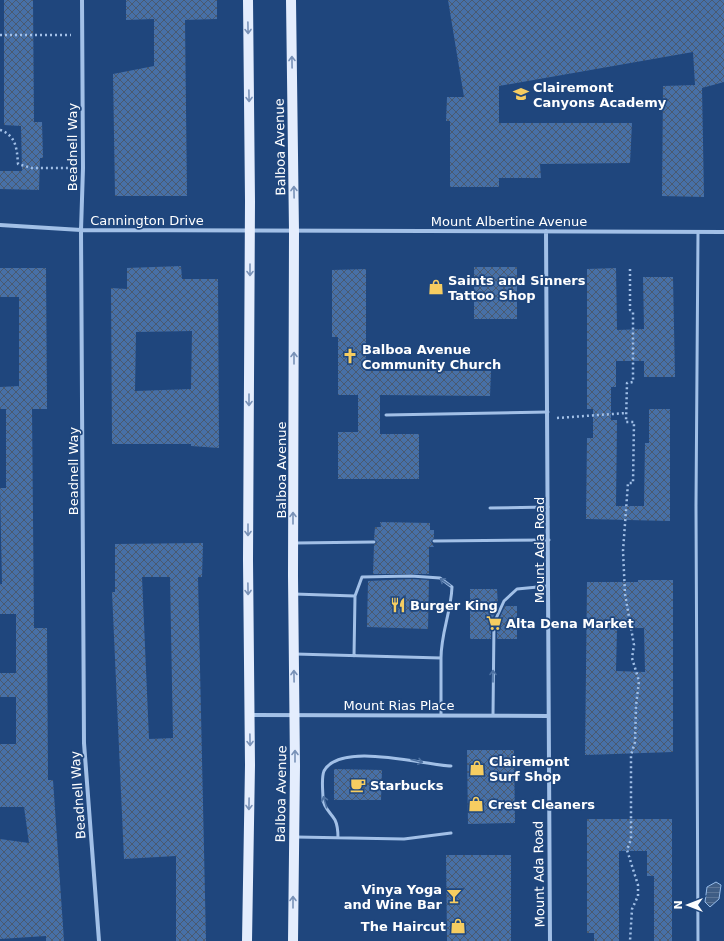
<svg xmlns="http://www.w3.org/2000/svg" width="724" height="941" viewBox="0 0 724 941" font-family="'DejaVu Sans',sans-serif">
	<style>
		.water { fill: url(#water-rules); stroke: #95bbe9 }
		.building { fill: url(#building-cross-hatch); fill-rule: evenodd }
		.lines { fill: none; stroke-linecap: round; stroke-linejoin: round }
		.path { stroke: #a2c0e7; stroke-width: 2.5; stroke-dasharray: 2 3; stroke-linecap: butt }
		.service { stroke: #a2c0e7; stroke-width: 3 }
		.minor { stroke: #a2c0e7; stroke-width: 4 }
		.primary { stroke: #e4edfd; stroke-width: 10 }
		.oneway { stroke: #7891b7 }
		.oneway2 { stroke: #4d71a2 }
		.labels { text-anchor: middle; dominant-baseline: central; stroke-width: 3.5; stroke-linejoin: round; paint-order: stroke }
		.poi-label { font-size: 13px; font-weight: bold; fill: #fff; stroke: #1f467d; text-anchor: start }
		.street-label { font-size: 13px; fill: #fff; stroke: #1f467d }
	</style>
	<defs>
		<pattern id="water-rules" width="6" height="5" patternUnits="userSpaceOnUse"><rect width="6" height="5" fill="#3f5d85"/><path d="M0 2.5h6" fill="none" stroke="#5c7597"/></pattern>
		<pattern id="building-cross-hatch" width="8" height="8" patternUnits="userSpaceOnUse"><rect width="8" height="8" fill="#4770a7"/><path d="M0 0l8 8M0 8l8-8" fill="none" stroke="#4a5a70"/></pattern>
	</defs>
	<rect width="100%" height="100%" fill="#1f467d"/>
	<path class="water" d="M716,882l5,3 -2,14 -9,8 -5,-5 2,-15z"/>
	<path class="building" d="M4,0h29l1,122h8l1,36h-3l-1,32 -39,-1v-18h22l-1,-45 -17,-1z
		M126,0h91v19l-32,1 2,176h-72l-2,-122 41,-8v-47l-28,1z
		M448,0h276v82l-22,6 2,109 -42,-1 1,-110 32,-1 -2,-33 -194,34v37h133l-2,40 -90,1 1,14h-42v9h-49v-66h-4l1,-24h17z
		M181,266l1,13h36l1,169 -28,-2v-2h-79l-1,-156 16,1v-21zM192,331l-1,58 -56,2 1,-59z
		M474,267h43v52h-43z
		M0,268h46l1,141h-15l2,219h13l1,152h5l11,161h-18v-5l-46,3v-100l29,4 -5,-36h-24v-63h16v-47h-16v-24h16v-59h-16v-30h2l-2,-96h6v-79h-6v-22l19,-1v-89h-19z
		M616,268l1,62 27,-1 -1,-52h30l2,100h-31v-16h-28v26h-5v33h6l-1,86h28l1,-63h4v-34h21v112l-84,-2 1,-81h6v-29h-6v-140z
		M366,269v102h125l-1,25 -110,-1v39h39v45h-81v-47h20v-37h-20v-58h-6v-67z
		M380,522l50,1v7h4v8l-3,3 3,6h-5v27h-56l1,-29 3,-3 -3,-3 1,-12h6z
		M203,543l-1,34h-4l8,364h-30v-85l-52,3 -12,-267h3v-48zM142,577h28l3,161 -24,1z
		M411,579l18,1 -1,49 -61,-2 1,-46z
		M638,580h35v172l-88,3 2,-173h51zM617,628h27l1,44 -29,-1z
		M470,589h27l1,17 -7,16v17h-21z
		M505,606h12v33h-20v-15z
		M467,750h47l1,73 -47,1z
		M334,769l48,1 -1,30h-47z
		M587,819h85v122h-18v-65h-7v-25h-28v90h-25v-8h-7z
		M446,855h65v86h-64z"/>
	<g class="lines">
		<path class="path" d="M0,35h71
			M0,130c16,5 17,19 18,34l14,4h40
			M630,269v41l3,2v70l-6,1 -1,39h8l-1,61h-5l-5,68 2,43 9,51 -2,13 7,23 -3,25 -1,36 -4,13v84l-4,11 11,35v11l-6,13 -2,32
			M557,418l69,-5"/>
		<path class="service" d="M386,415l162,-3
			M490,508l58,-1
			M434,541l115,-1
			M296,543l78,-1
			M294,594l61,2 -1,60
			M355,596l7,-19 49,-1 29,2 12,9c-1,25 -11,46 -11,71
			M295,654l146,4v57
			M493,715l1,-92 10,-22 13,-12 31,-3
			M296,837l108,2 47,-6
			M338,838c0,-6 0,-12 -3,-18 -4,-7 -12,-13 -12,-21 0,-8 -2,-21 1,-28 16,-30 99,-6 127,-5
			M698,941l-2,-435 2,-274"/>
		<path class="minor" d="M82,0l1,168 -2,62 3,513 15,198
			M0,225l81,5 643,2
			M546,231l4,710
			M251,715l297,1"/>
		<path class="primary" d="M291,0l3,231 -1,345 2,190 -2,175
			M247,941l3,-176 -2,-205 2,-359 -2,-201"/>
	</g>
	<defs><path id="oneway-shaft" d="M-6 0H5M1.5-3L5.5 0L1.5 3" fill="none" stroke-width="1.6" stroke-linecap="round" stroke-linejoin="round"/></defs>
	<g class="oneway">
		<use href="#oneway-shaft" transform="translate(248 28) rotate(89)"/>
		<use href="#oneway-shaft" transform="translate(292 62) rotate(-91)"/>
		<use href="#oneway-shaft" transform="translate(249 96) rotate(89)"/>
		<use href="#oneway-shaft" transform="translate(294 192) rotate(-91)"/>
		<use href="#oneway-shaft" transform="translate(250 270) rotate(90)"/>
		<use href="#oneway-shaft" transform="translate(294 358) rotate(-90)"/>
		<use href="#oneway-shaft" transform="translate(249 400) rotate(90)"/>
		<use href="#oneway-shaft" transform="translate(293 518) rotate(-90)"/>
		<use href="#oneway-shaft" transform="translate(248 530) rotate(90)"/>
		<use href="#oneway-shaft" transform="translate(248 589) rotate(89)"/>
		<use href="#oneway-shaft" transform="translate(294 676) rotate(-91)"/>
		<use href="#oneway-shaft" transform="translate(250 740) rotate(89)"/>
		<use href="#oneway-shaft" transform="translate(295 756) rotate(-90)"/>
		<use href="#oneway-shaft" transform="translate(249 804) rotate(91)"/>
		<use href="#oneway-shaft" transform="translate(293 902) rotate(-90)"/>
	</g>
	<g class="oneway2">
		<use href="#oneway-shaft" transform="translate(445 582) rotate(-145)"/>
		<use href="#oneway-shaft" transform="translate(493 676) rotate(-90)"/>
		<use href="#oneway-shaft" transform="translate(417 761) rotate(14)"/>
		<use href="#oneway-shaft" transform="translate(325 802) rotate(-106)"/>
	</g>
	<defs>
		<symbol id="school-bare" viewBox="-9 -9 18 18"><path d="M0-5L7-2L0 1L-7-2ZM-4 1L0 2.5L4 1V4Q0 6-4 4Z" fill="#f6cd61" stroke="#1f467d" stroke-width="2.5" paint-order="stroke"/></symbol>
		<symbol id="shop-bare" viewBox="-9 -9 18 18"><path d="M-5-2.5h2.3a2.7 3.5 0 0 1 5.4 0H5L5.5 6h-11ZM-1.5-2.5h3a1.5 2.3 0 0 0-3 0Z" fill="#f6cd61" stroke="#1f467d" stroke-width="2.5" paint-order="stroke"/></symbol>
		<symbol id="church-bare" viewBox="-9 -9 18 18"><path d="M-1.2-6h2.4v3.5h3.3v2.4h-3.3V6h-2.4V-.1h-3.3v-2.4h3.3Z" fill="#f6cd61" stroke="#1f467d" stroke-width="2.5" paint-order="stroke"/></symbol>
		<symbol id="restaurant-bare" viewBox="-9 -9 18 18"><path d="M-5-6h1v4h1v-4h1v4h1v-4h1v5L-1.5 .5V6h-2V.5L-5-1ZM5-6V6H3V1.5H1.5Q1.5-4 5-6Z" fill="#f6cd61" stroke="#1f467d" stroke-width="2.5" paint-order="stroke"/></symbol>
		<symbol id="supermarket-bare" viewBox="-9 -9 18 18"><path d="M-6-5.5h2.5l.6 2H6L4.5 2H-2.5L-4.4-4H-6ZM-1.5 3.2a1.3 1.3 0 1 0 .1 0ZM3 3.2a1.3 1.3 0 1 0 .1 0Z" fill="#f6cd61" stroke="#1f467d" stroke-width="2.5" paint-order="stroke"/></symbol>
		<symbol id="cafe-bare" viewBox="-9 -9 18 18"><path d="M-5.5-4.5H6V0H3Q3 3.5 0 3.5H-2.5Q-5.5 3.5-5.5 0ZM3-3.2v2h1.7v-2ZM-6 4.5H4V6H-6Z" fill="#f6cd61" stroke="#1f467d" stroke-width="2.5" paint-order="stroke"/></symbol>
		<symbol id="bar-bare" viewBox="-9 -9 18 18"><path d="M-6-5H6L.8 .8V4.5H3.5V6h-7V4.5H-.8V.8Z" fill="#f6cd61" stroke="#1f467d" stroke-width="2.5" paint-order="stroke"/></symbol>
	</defs>
	<g fill-rule="evenodd">
		<use href="#school-bare" x="510" y="83" width="22" height="22"/>
		<use href="#shop-bare" x="425" y="276" width="22" height="22"/>
		<use href="#church-bare" x="339" y="345" width="22" height="22"/>
		<use href="#restaurant-bare" x="387" y="594" width="22" height="22"/>
		<use href="#supermarket-bare" x="483" y="612" width="22" height="22"/>
		<use href="#shop-bare" x="466" y="757" width="22" height="22"/>
		<use href="#cafe-bare" x="347" y="774" width="22" height="22"/>
		<use href="#shop-bare" x="465" y="793" width="22" height="22"/>
		<use href="#bar-bare" x="443" y="885" width="22" height="22"/>
		<use href="#shop-bare" x="447" y="915" width="22" height="22"/>
	</g>
	<g class="labels">
		<g class="poi-label">
			<text x="533" y="87">Clairemont<tspan x="533" dy="15">Canyons Academy</tspan></text>
			<text x="448" y="280">Saints and Sinners<tspan x="448" dy="15">Tattoo Shop</tspan></text>
			<text x="362" y="349">Balboa Avenue<tspan x="362" dy="15">Community Church</tspan></text>
			<text x="410" y="605">Burger King</text>
			<text x="506" y="623">Alta Dena Market</text>
			<text x="489" y="761">Clairemont<tspan x="489" dy="15">Surf Shop</tspan></text>
			<text x="370" y="785">Starbucks</text>
			<text x="488" y="804">Crest Cleaners</text>
			<text x="442" y="889" text-anchor="end">Vinya Yoga<tspan x="442" dy="15">and Wine Bar</tspan></text>
			<text x="446" y="926" text-anchor="end">The Haircut</text>
		</g>
		<g class="street-label">
			<text transform="translate(72 147) rotate(-90)">Beadnell Way</text>
			<text transform="translate(280 147) rotate(-91)">Balboa Avenue</text>
			<text x="147" y="220">Cannington Drive</text>
			<text x="509" y="221">Mount Albertine Avenue</text>
			<text transform="translate(281 470) rotate(-90)">Balboa Avenue</text>
			<text transform="translate(73 471) rotate(-90)">Beadnell Way</text>
			<text transform="translate(539 550) rotate(-90)">Mount Ada Road</text>
			<text x="399" y="705">Mount Rias Place</text>
			<text transform="translate(281 794) rotate(-89)">Balboa Avenue</text>
			<text transform="translate(78 795) rotate(-94)">Beadnell Way</text>
			<text transform="translate(539 874) rotate(-91)">Mount Ada Road</text>
		</g>
	</g>
	<g transform="translate(688 905) rotate(270)" stroke="#1f467d" stroke-width="3" paint-order="stroke">
	<path d="M0-3L7 15L0 10L-7 15Z" fill="#ffffff"/>
	<text y="-6" font-size="11" font-weight="bold" text-anchor="middle" fill="#ffffff">N</text>
	</g>
</svg>
